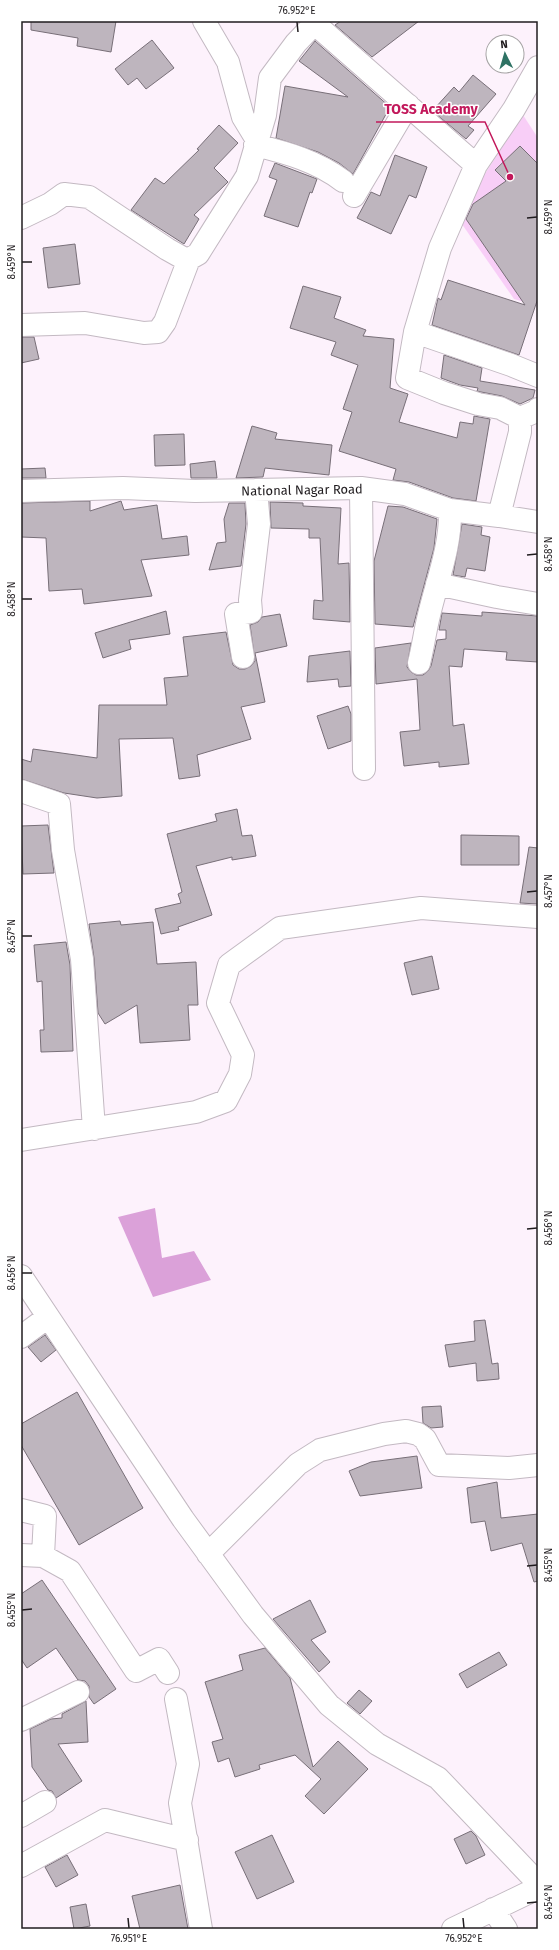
<svg xmlns="http://www.w3.org/2000/svg" width="559" height="1950" viewBox="0 0 559 1950" font-family="'Fira Sans',sans-serif">
	<style>
		.green { fill: #f8cef7 }
		.water { fill: #dba1d9 }
		.building { fill: #beb5be; stroke: #786f78 }
		.lines { fill: none; stroke-linecap: round; stroke-linejoin: round }
		.minor-casing { stroke: #c3b9c2; stroke-width: 24 }
		.minor { stroke: #fff; stroke-width: 22 }
		.ticks { fill: none; stroke: #201c1f; stroke-width: 1.5 }
		.labels { text-anchor: middle; dominant-baseline: central; stroke-width: 3; stroke-linejoin: round; paint-order: stroke }
		.street-label { font-size: 13px; fill: #201c1f; stroke: #fff }
		.leader { fill: none; stroke: #c2185b; stroke-width: 1.5 }
		.callout-dot { fill: #c2185b; stroke: #fff; stroke-width: 1.5 }
		.callout-label { font-size: 14px; text-anchor: middle; font-weight: bold; fill: #c2185b; stroke: #fff; stroke-width: 3; stroke-linejoin: round; paint-order: stroke }
		.neatline { fill: none; stroke: #201c1f; stroke-width: 1.5 }
		.ticks-label { font-size: 10px; text-anchor: middle; fill: #201c1f }
	</style>
	<rect width="100%" height="100%" fill="#fdf2fc"/>
	<path class="green" d="M523,115l15,23v168l-24,-7 -57,-82z"/>
	<path class="water" d="M155,1208l7,50 32,-7 17,29 -58,17 -35,-80z"/>
	<path class="building" d="M31,21h85l-5,31 -34,-6 1,-8 -47,-8z
		M341,21h78l-47,36 -37,-32z
		M152,40l22,28 -28,21 -9,-11 -9,7 -13,-16z
		M315,41l75,66 -37,67 -14,-11 -21,-11 -42,-14 9,-52 63,11 -49,-36z
		M473,75l23,19 -28,32 6,4 -8,9 -30,-25 3,-3 -4,-3 19,-21 5,5z
		M219,125l19,18 -24,25 14,14 -34,33 5,4 -15,25 -53,-34 24,-32 9,6 35,-34 -2,-1z
		M520,146l18,18v134l-19,57 -87,-30 6,-27 3,2 7,-20 77,25 -59,-86 7,-15 33,-23 -11,-11z
		M395,155l32,12 -11,31 -7,-3 -18,39 -34,-16 14,-26 9,4z
		M275,163l42,16 -5,14 -2,-1 -12,35 -34,-11 13,-36 -8,-3z
		M75,244l5,40 -32,4 -5,-40z
		M303,286l38,11 -7,21 32,12 -3,6 31,3 -4,49 18,6 -9,28 58,16 3,-16 13,2 1,-8 16,3 -14,82 -23,-3 -44,-16 -16,-2 3,-11 -57,-18 13,-39 -9,-3 15,-44 -27,-10 5,-13 -46,-14z
		M21,337h13l5,22 -18,4z
		M444,355l38,13 -2,13 55,9 -2,8 -13,6 -18,-8 -21,-4 -4,-1 1,-3 -18,-3 -19,-7z
		M252,426l25,7 -2,6 57,6 -3,30 -64,-7 -2,9 -27,1z
		M184,434l1,31 -30,1 -1,-31z
		M215,461l2,17h-26l-1,-14z
		M45,468l1,10h-25v-9z
		M90,501v10l31,-10 3,9 33,-5 5,34 25,-3 2,19 -48,5 11,36 -68,8 -2,-15 -33,2 -3,-53 -25,-1v-34z
		M270,502l33,1v3l38,2 -3,56 11,-1 1,59 -37,-3 1,-19 9,1 -3,-63h-11v-9l-38,-1z
		M229,503h16l1,21 -5,42 -32,4 8,-27 9,-1 -2,-23z
		M388,506l15,1 34,12 -3,29 -21,79 -38,-3 -1,-63z
		M462,524l20,3 -1,8 9,2 -5,34 -18,-3 -2,9 -12,-2z
		M166,611l4,23 -41,6 2,9 -28,9 -8,-25z
		M482,612l56,4v46l-32,-2 1,-8 -43,-3 -2,18 -13,-1 4,60 11,-2 5,40 -30,3v-5l-35,4 -4,-34 20,-2 -3,-51 -41,5 -1,-36 36,-5 -4,24 4,5 5,3h7l5,-4 3,-5 6,-26 9,-1v-9h-7l3,-17 40,3z
		M280,614l7,32 -32,7 10,49 -24,5 10,32 -54,16 3,21 -21,3 -6,-41 -54,1 3,57 -25,2 -33,-5 -43,-14v-20l10,3 2,-13 64,9 2,-53h68l-3,-27 24,-2 -5,-39 43,-5 7,33 6,4h6l6,-3 4,-5 -5,-36 8,-3 4,-5z
		M350,651l1,35 -12,1 -1,-8 -31,3 2,-26z
		M348,706l3,8v27l-23,8 -11,-33z
		M237,809l5,27 10,-1 4,21 -24,4v-3l-36,9 16,49 -34,12 1,3 -18,4 -6,-25 26,-6 -3,-9 4,-2 -15,-58 50,-13 -2,-7z
		M48,825l6,48 -31,1 -2,-48z
		M461,835l58,1v29h-58z
		M529,847l9,1v56l-18,-1z
		M120,921l1,4 32,-3 4,42 39,-2 2,43h-10l2,35 -50,3 -3,-38 -32,19 -7,-11 -4,-55 -5,-34z
		M66,942l4,23 3,86 -32,1 -1,-22h4l-2,-49 -5,1 -3,-37z
		M432,956l7,33 -27,6 -8,-32z
		M485,1320l7,44 6,-1 1,16 -22,2 -1,-18 -27,4 -4,-22 30,-4 -1,-20z
		M45,1335l11,15 -15,12 -13,-15z
		M77,1392l66,116 -64,37 -58,-100v-21z
		M441,1406l2,21 -12,1 -8,-5 -1,-16z
		M417,1456l5,32 -62,8 -11,-25 22,-9z
		M497,1482l4,36 37,-4v67l-4,1 -12,-39 -31,8 -6,-30 -14,2 -4,-35z
		M42,1580l74,109 -22,15 -5,-7v-11l-4,-5 -7,-1 -22,-32 -29,20 -6,-9v-65z
		M310,1600l16,32 -15,8 19,22 -11,10 -46,-53z
		M265,1648l25,30 23,89 25,-26 30,28 -44,45 -19,-18 16,-17 -26,-24 -36,10 1,4 -25,8 -6,-19 -11,4 -6,-20 11,-3 -18,-57 38,-12 -4,-15z
		M499,1652l8,13 -40,23 -8,-14z
		M359,1690l13,11 -12,13 -13,-11z
		M86,1701l2,41 -30,2 24,37 -26,17 -4,-7 -4,-1 -16,-23 -2,-38 21,-10 11,-1v-4z
		M471,1831l5,5 9,19 -19,9 -12,-25z
		M272,1835l22,47 -37,17 -22,-47z
		M67,1855l11,20 -22,12 -11,-20z
		M180,1885l8,44h-48l-8,-33z
		M86,1904l4,22 -16,3 -4,-22z"/>
	<g class="lines">
		<defs>
			<path id="minor" d="M204,21l24,41 15,55 14,23
				M315,24l161,141
				M255,145c32,8 62,16 88,36
				M354,196l54,-91
				M21,218l29,-14 14,-10 25,3 78,52 16,9 6,1 9,-5 49,-78 18,-61 5,-37 26,-35 21,-22
				M21,325l64,-2 59,10 14,-1 7,-10 24,-63
				M415,332l96,33 27,11
				M520,418l17,-7 1,-2
				M361,488l3,281
				M21,491l102,-3 72,3 166,-3 44,6 45,16 49,6 21,-84v-14l-20,-10 -22,-4 -34,-11 -37,-15 8,-46 25,-84 36,-83 38,-56 24,-42
				M499,516l39,6
				M437,584l60,13 41,7
				M243,657l-7,-43 15,-2 -1,-12 9,-76 -3,-34
				M419,663c4,-16 6,-32 10,-48 8,-34 22,-69 21,-105
				M21,791l38,13 4,46 19,109 12,170
				M21,1140l175,-28 30,-11 14,-27 3,-19 -25,-52 11,-38 51,-37 141,-20 117,9
				M21,1276l162,243 70,96 76,90 48,39 61,34 100,105
				M21,1337l27,-20
				M21,1510l24,6 -2,40
				M208,1554l90,-90 22,-14 64,-16 22,-3 12,3 7,5 14,26 70,3 29,-3
				M21,1555l22,1 27,15 66,100 23,-12 9,14
				M176,1699l12,65 -8,39 21,126
				M21,1720l57,-28
				M21,1816l24,-14
				M21,1866l84,-46 82,20
				M493,1909l13,20
				M453,1929l85,-41"/>
		</defs>
		<use href="#minor" class="minor-casing"/>
		<use href="#minor" class="minor"/>
	</g>
	<path class="ticks" d="M297,22l1,10M527,218l10,-1M22,262h10M527,555l10,-1M22,599h10M527,892l10,-1M22,936h10M527,1229l10,-1M22,1273h10M527,1566l10,-1M22,1610l10,-1M527,1903l10,-1M128,1918l1,10M463,1918l1,10"/>
	<g class="labels">
		<g class="street-label">
			<text transform="translate(302 490) rotate(-1)">National Nagar Road</text>
		</g>
	</g>
	<path class="leader" d="M510 177L485 122H376"/>
	<circle class="callout-dot" cx="510" cy="177" r="4"/>
	<g class="callout-label">
		<text x="431" y="114">TOSS Academy</text>
	</g>
	<rect width="559" height="1950" fill="none" stroke="#ffffff" stroke-width="44"/>
	<g transform="translate(505 54) rotate(355)"><circle r="19" fill="#ffffff" stroke="#a6a4a5"/>
	<path d="M0-3L7 15L0 10L-7 15Z" fill="#2e7264"/>
	<text y="-6" font-size="11" font-weight="bold" text-anchor="middle" fill="#201c1f">N</text>
	</g>
	<rect x="22" y="22" width="515" height="1906" class="neatline"/>
	<g class="ticks-label">
		<text x="297" y="14">76.952°E</text>
		<text transform="translate(548 217) rotate(-90)" y="4">8.459°N</text>
		<text transform="translate(11 262) rotate(-90)" y="4">8.459°N</text>
		<text transform="translate(548 554) rotate(-90)" y="4">8.458°N</text>
		<text transform="translate(11 599) rotate(-90)" y="4">8.458°N</text>
		<text transform="translate(548 891) rotate(-90)" y="4">8.457°N</text>
		<text transform="translate(11 936) rotate(-90)" y="4">8.457°N</text>
		<text transform="translate(548 1228) rotate(-90)" y="4">8.456°N</text>
		<text transform="translate(11 1273) rotate(-90)" y="4">8.456°N</text>
		<text transform="translate(548 1565) rotate(-90)" y="4">8.455°N</text>
		<text transform="translate(11 1610) rotate(-90)" y="4">8.455°N</text>
		<text transform="translate(548 1902) rotate(-90)" y="4">8.454°N</text>
		<text x="129" y="1942">76.951°E</text>
		<text x="464" y="1942">76.952°E</text>
	</g>
</svg>
